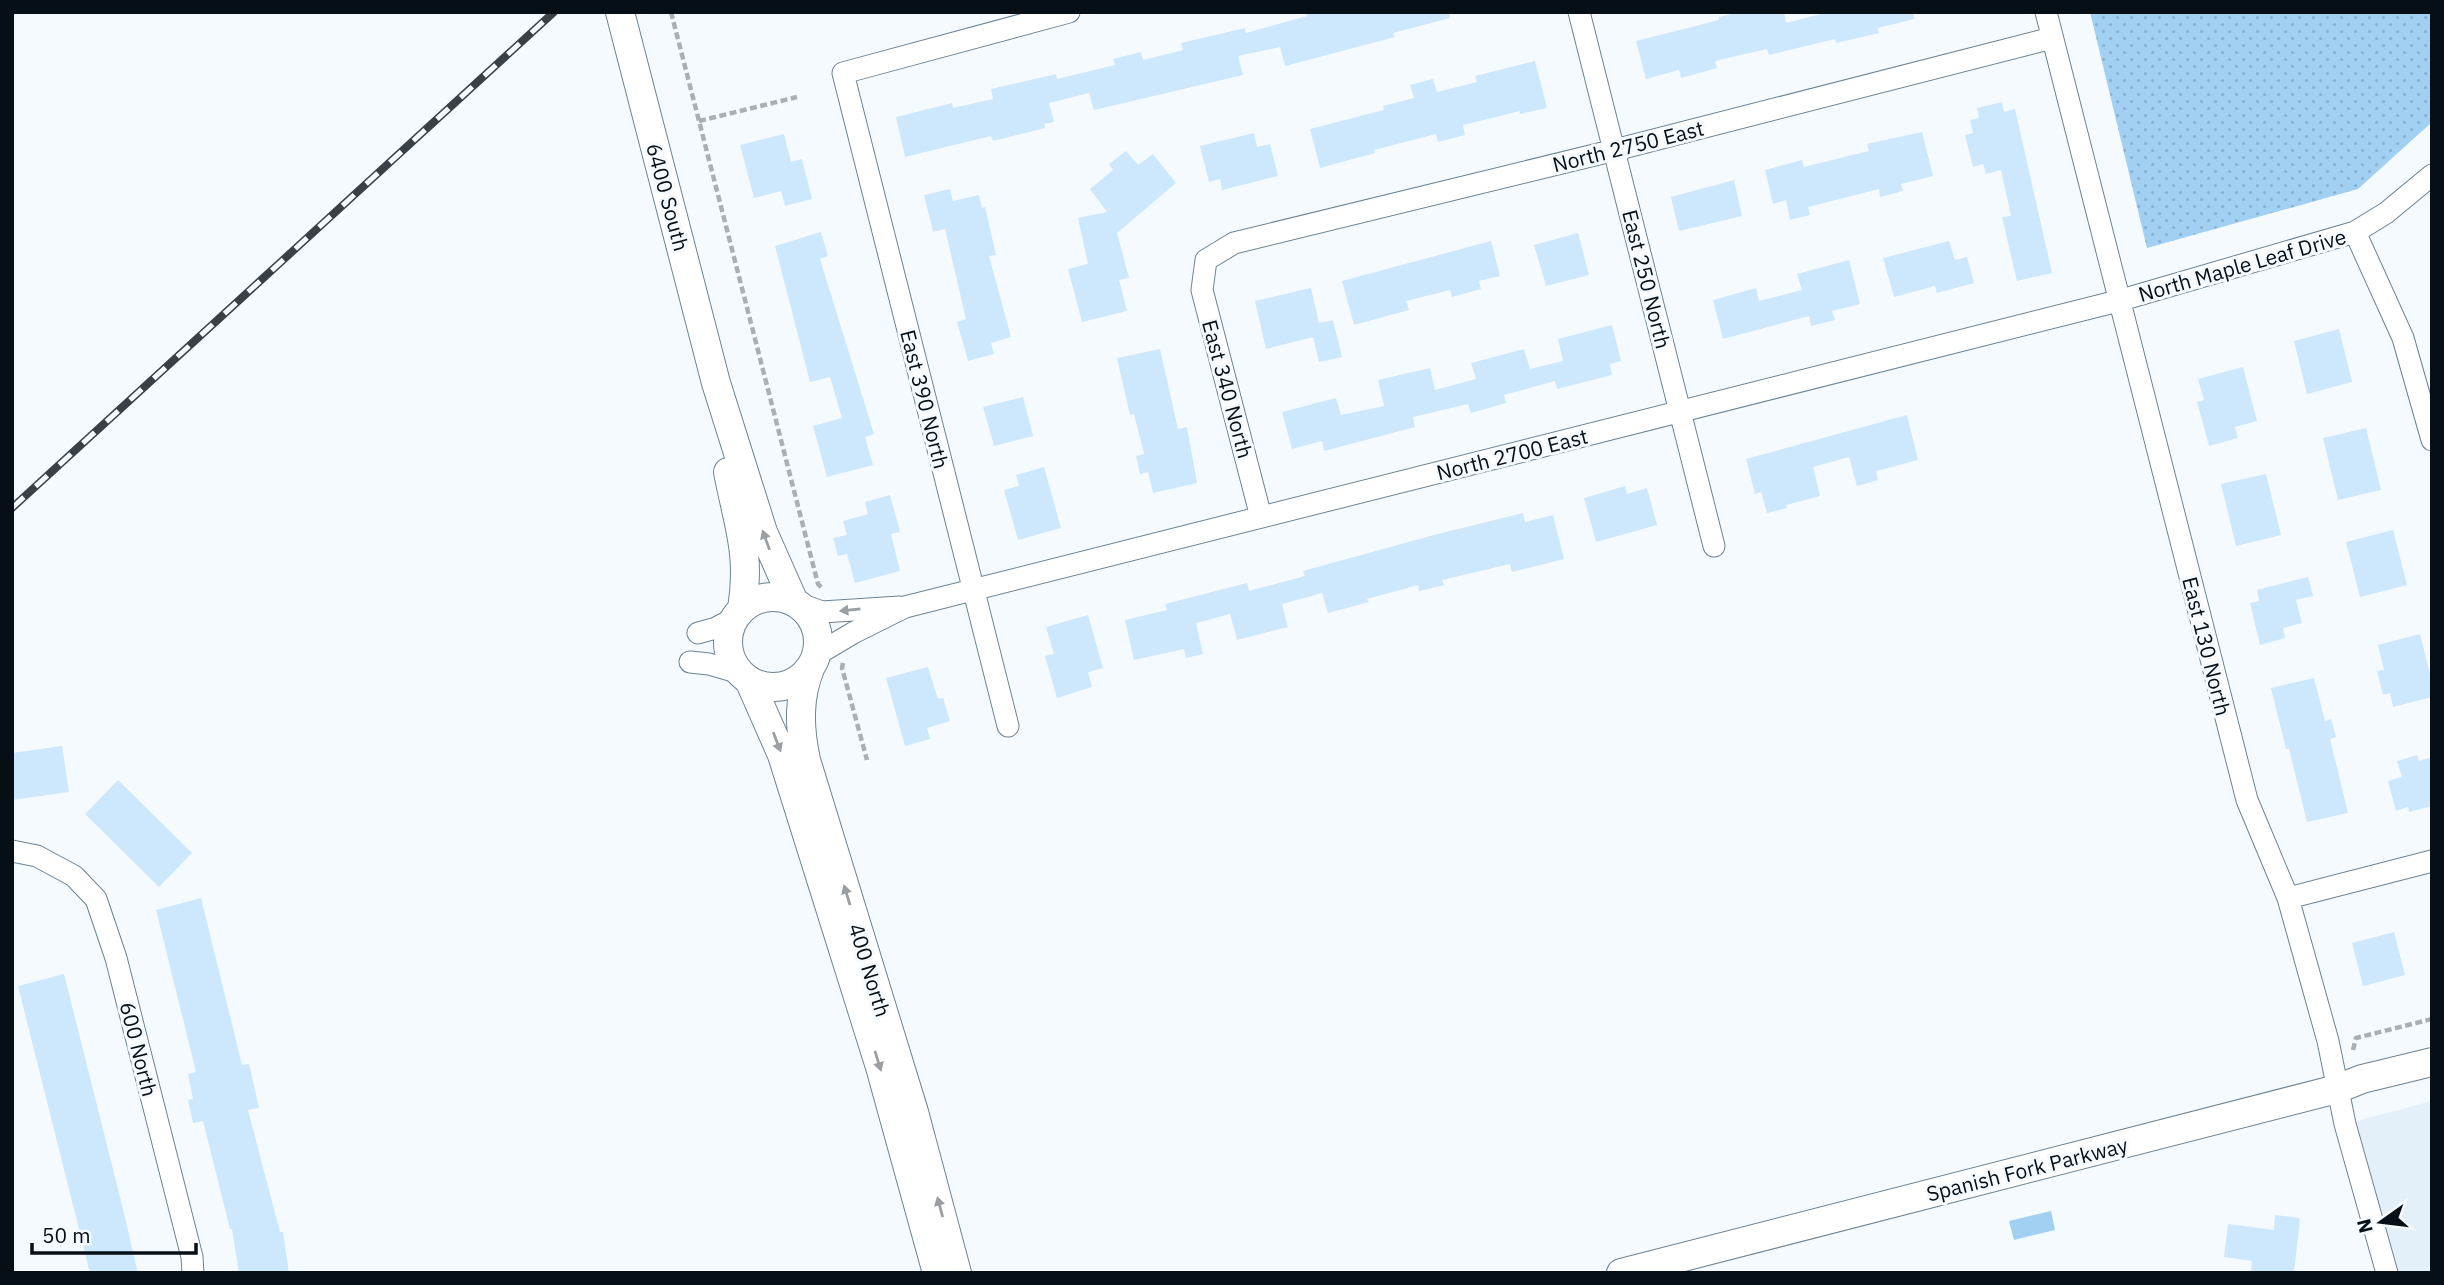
<svg xmlns="http://www.w3.org/2000/svg" width="2444" height="1285" viewBox="0 0 2444 1285" font-family="'IBM Plex Sans',sans-serif">
	<style>
		.built { fill: #e3f0fa }
		.grass { fill: #a1d0f2 }
		.park { fill: url(#park-dots) }
		.building { fill: #cde8fc }
		.lines { fill: none; stroke-linecap: round; stroke-linejoin: round }
		.street-casing { stroke: #6c8394; stroke-width: 23 }
		.secondary-casing { stroke: #6c8394; stroke-width: 30 }
		.path { stroke: #a9b0b4; stroke-width: 4.5; stroke-dasharray: 7 3.5; stroke-linecap: butt }
		.street { stroke: #fff; stroke-width: 21 }
		.secondary { stroke: #fff; stroke-width: 28 }
		.rail-casing { stroke: #394147; stroke-width: 8 }
		.rail { stroke: #f5fafe; stroke-width: 5; stroke-dasharray: 16; stroke-linecap: butt }
		.oneway { fill: #9b9fa1 }
		.labels { text-anchor: middle; dominant-baseline: central; stroke-width: 6; stroke-linejoin: round; paint-order: stroke }
		.street-label { font-size: 21px; fill: #060f15; stroke: #f5fafe }
	</style>
	<defs>
		<pattern id="park-dots" width="8" height="8" patternUnits="userSpaceOnUse" patternTransform="scale(1.75)"><rect width="8" height="8" fill="#a1d0f2"/><path d="M2 2h.1M6 6h.1" fill="none" stroke="#89b1cf" stroke-width="1.8" stroke-linecap="round"/></pattern>
	</defs>
	<rect width="100%" height="100%" fill="#f5fafe"/>
	<path class="built" d="M2432,1101v172h-51l-36,-149z"/>
	<path class="grass" d="M2051,1211l4,19 -41,10 -5,-19z"/>
	<path class="park" d="M2090,12h342v110l-74,67 -211,59z"/>
	<path class="building" d="M1306,12h143l1,6 -57,15 2,4 -110,29 -5,-19 -42,9 5,19 -149,35 -5,-17 -40,10 5,19 -10,2 1,4 -52,13 -2,-5 -86,21 -9,-40 56,-14 1,5 40,-9 -2,-10 65,-15 1,5 58,-14 -2,-6 28,-7 2,8 40,-10 -2,-7 64,-15 1,5 61,-17z
		M1740,12h44l2,11 43,-11h84l1,7 -36,9 1,5 -43,10 -1,-4 -66,16 -2,-6 -52,12 2,7 -36,10 -2,-8 -33,9 -10,-38 83,-21v-3z
		M1535,61l12,47 -27,6v-3l-57,14 2,10 -27,7 -2,-8 -62,16 1,3 -55,15 -10,-39 74,-19 -1,-4 31,-8 -4,-13 23,-6 4,13 40,-10 -2,-6z
		M2002,102l2,10 11,-3 37,164 -35,8 -15,-64 9,-1 -10,-46 -15,4 -3,-10 -10,3 -8,-32 8,-2 -3,-13 9,-2 -2,-10z
		M1922,132l11,44 -32,8 2,7 -23,6 -1,-8 -71,18 2,8 -20,5 -4,-20 -13,4 -8,-34 37,-10 2,7 65,-16 -2,-7z
		M1254,133l3,14 13,-3 8,32 -56,14 -2,-11 -11,3 -9,-36z
		M784,134l7,28 11,-3 10,40 -27,7 -4,-15 -27,7 -14,-53z
		M1126,151l12,14 15,-11 23,29 -59,50 12,45 -10,2 8,31 -45,11 -14,-53 20,-5 -10,-46 29,-6 -17,-23 23,-19 -4,-6z
		M1734,180l8,36 -63,15 -8,-34z
		M950,189l3,12 26,-6 3,13 3,-1 11,48 -7,1 22,81 -20,6 3,11 -26,7 -11,-39 9,-3 -21,-90 -12,3 -9,-37z
		M821,232l7,24 -8,3 54,175 -9,3 8,28 -46,12 -14,-51 29,-8 -12,-41 -20,5 -35,-136z
		M1578,233l11,42 -43,11 -12,-41z
		M1491,241l9,35 -21,5 2,8 -29,8 -2,-7 -44,11 3,9 -55,15 -12,-44z
		M1949,241l6,19 12,-3 7,26 -37,10 -2,-7 -41,11 -11,-39z
		M1849,260l11,44 -28,7 3,9 -24,6 -2,-10 -86,23 -10,-39 43,-12 3,13 43,-11 -5,-16z
		M1311,288l8,35 14,-3 9,37 -23,5 -6,-25 -47,12 -11,-48z
		M1612,325l9,36 -11,3 2,11 -55,14 -2,-8 -51,14 2,8 -35,10 -3,-9 -55,13 2,10 -91,24 -2,-10 -30,8 -10,-37 54,-14 5,17 43,-9 -6,-26 52,-12 5,22 41,-11 -5,-16 53,-14 6,20 33,-8 -5,-22z
		M2339,329l13,53 -45,12 -13,-53z
		M1160,349l18,80 9,-2 10,56 -44,10 -5,-21 -8,2 -4,-18 8,-2 -10,-40 -4,1 -13,-57z
		M2243,367l14,54 -22,6 3,11 -29,8 -12,-44 7,-2 -6,-21z
		M1023,397l10,39 -39,10 -11,-39z
		M1907,415l11,45 -42,11 2,9 -21,6 -8,-29 -36,10 7,29 -34,9 1,3 -20,5 -6,-21 -6,2 -9,-35z
		M2366,428l15,62 -43,10 -15,-62z
		M1044,467l17,61 -43,12 -14,-50 15,-4 -3,-11z
		M2266,474l15,61 -45,11 -15,-62z
		M1625,486l2,8 20,-6 10,37 -61,17 -12,-44z
		M890,495l10,37 -9,2 9,37 -45,12 -8,-29 -9,2 -5,-18 14,-3 -4,-14 25,-7 -3,-12z
		M1523,513l2,9 28,-7 11,44 -52,13 -2,-8 -68,16 2,5 -25,6 -1,-6 -51,14 2,3 -41,11 -6,-20 -40,11 6,23 -51,13 -7,-26 -34,9 7,31 -17,4 -2,-9 -50,11 -9,-40 42,-10 -2,-6 82,-21 2,8 56,-15 -2,-5 131,-36z
		M2393,530l14,55 -47,12 -14,-55z
		M2308,577l5,19 -17,4 6,23 -19,5 2,10 -25,7 -10,-42 9,-2 -2,-11z
		M1088,615l15,53 -15,4 4,15 -35,11 -12,-42 9,-2 -8,-27z
		M2420,634l12,48v15l-39,10 -3,-14 -7,2 -6,-24 7,-1 -6,-25z
		M928,667l10,32 5,-1 7,23 -23,7 3,11 -25,7 -19,-68z
		M2314,678l11,43 6,-2 5,18 -6,2 18,74 -41,9 -18,-73h-3l-15,-61z
		M62,746l7,46 -57,8v-47z
		M2417,755l2,6 13,-4v49l-23,6 -1,-5 -12,4 -8,-30 14,-4 -5,-16z
		M118,780l74,73 -33,34 -74,-73z
		M201,898l41,167 7,-1 10,44 -11,2 32,122h3l6,41h-50l-7,-44h-2l-27,-108 -10,2 -5,-23 5,-1 -5,-25 8,-2 -40,-162z
		M2394,932l11,43 -42,11 -11,-43z
		M64,974l58,231 16,68h-48l-72,-287z
		M2275,1215l25,3 -6,55h-43l1,-12 -28,-4 4,-33 46,6z"/>
	<g class="lines">
		<defs>
			<path id="street" d="M1579,12l135,534
				M2046,12l201,788 41,98 40,143 17,83 42,149
				M2355,232l48,106 29,102
				M1261,517l-59,-227 4,-30 28,-17 381,-93 437,-112
				M797,603l25,9 78,-5
				M698,633l18,-5 19,-10
				M816,655l37,-22 52,-26 1213,-306 237,-69 31,-19 46,-38
				M690,662l19,2 31,9
				M1008,726l-165,-653 226,-61
				M12,851l25,5 37,20 22,23 20,59 76,299 1,16
				M2288,898l144,-37"/>
			<path id="secondary" d="M620,12l96,371 47,149 31,70
				M728,472c10,52 23,82 14,137
				M728 642a45 45 0 1 1 90 0a45 45 0 1 1-90 0Z
				M811,666c-13,31 -12,61 -5,94l108,352 43,161
				M749,680l33,75 98,312 57,206
				M1621,1273l716,-184 25,-10 70,-17"/>
		</defs>
		<use href="#street" class="street-casing"/>
		<use href="#secondary" class="secondary-casing"/>
		<path class="path" d="M671,12l147,572 5,5
			M699,121l98,-24
			M843,663l-1,5 25,92
			M2353,1050l3,-12 76,-19"/>
		<use href="#street" class="street"/>
		<use href="#secondary" class="secondary"/>
		<defs>
			<path id="rail" d="M12,508l542,-496"/>
		</defs>
		<use href="#rail" class="rail-casing"/>
		<use href="#rail" class="rail"/>
	</g>
	<defs><path id="oneway-solid" d="M-6-.8H1V-3.2L6.5 0L1 3.2V.8H-6Z" transform="scale(1.75)"/></defs>
	<g class="oneway">
		<use href="#oneway-solid" transform="translate(766 540) rotate(-110)"/>
		<use href="#oneway-solid" transform="translate(850 610) rotate(174)"/>
		<use href="#oneway-solid" transform="translate(777 742) rotate(69)"/>
		<use href="#oneway-solid" transform="translate(847 895) rotate(-107)"/>
		<use href="#oneway-solid" transform="translate(878 1061) rotate(73)"/>
		<use href="#oneway-solid" transform="translate(940 1207) rotate(-105)"/>
	</g>
	<g class="labels">
		<g class="street-label">
			<text transform="translate(1628 146) rotate(-14)">North 2750 East</text>
			<text transform="translate(668 197) rotate(75)">6400 South</text>
			<text transform="translate(2242 265) rotate(-16)">North Maple Leaf Drive</text>
			<text transform="translate(1647 279) rotate(76)">East 250 North</text>
			<text transform="translate(1228 389) rotate(75)">East 340 North</text>
			<text transform="translate(925 399) rotate(76)">East 390 North</text>
			<text transform="translate(1512 454) rotate(-14)">North 2700 East</text>
			<text transform="translate(2207 646) rotate(76)">East 130 North</text>
			<text transform="translate(870 970) rotate(73)">400 North</text>
			<text transform="translate(139 1049) rotate(76)">600 North</text>
			<text transform="translate(2027 1169) rotate(-14)">Spanish Fork Parkway</text>
		</g>
	</g>
	<rect width="2444" height="1285" fill="none" stroke="#060f15" stroke-width="28"/>
	<g transform="translate(2381 1222) rotate(256)" stroke="#f5fafe" stroke-width="5" paint-order="stroke">
	<path d="M0-5L12 26L0 18L-12 26Z" fill="#060f15"/>
	<text y="-10" font-size="19" font-weight="bold" text-anchor="middle" fill="#060f15">N</text>
	</g>
	<path d="M32 1243v10h164v-10" fill="none" stroke="#060f15" stroke-width="3.5"/>
	<text x="42" y="1243" font-size="21" fill="#060f15" stroke="#f5fafe" stroke-width="5" paint-order="stroke">50 m</text>
</svg>
